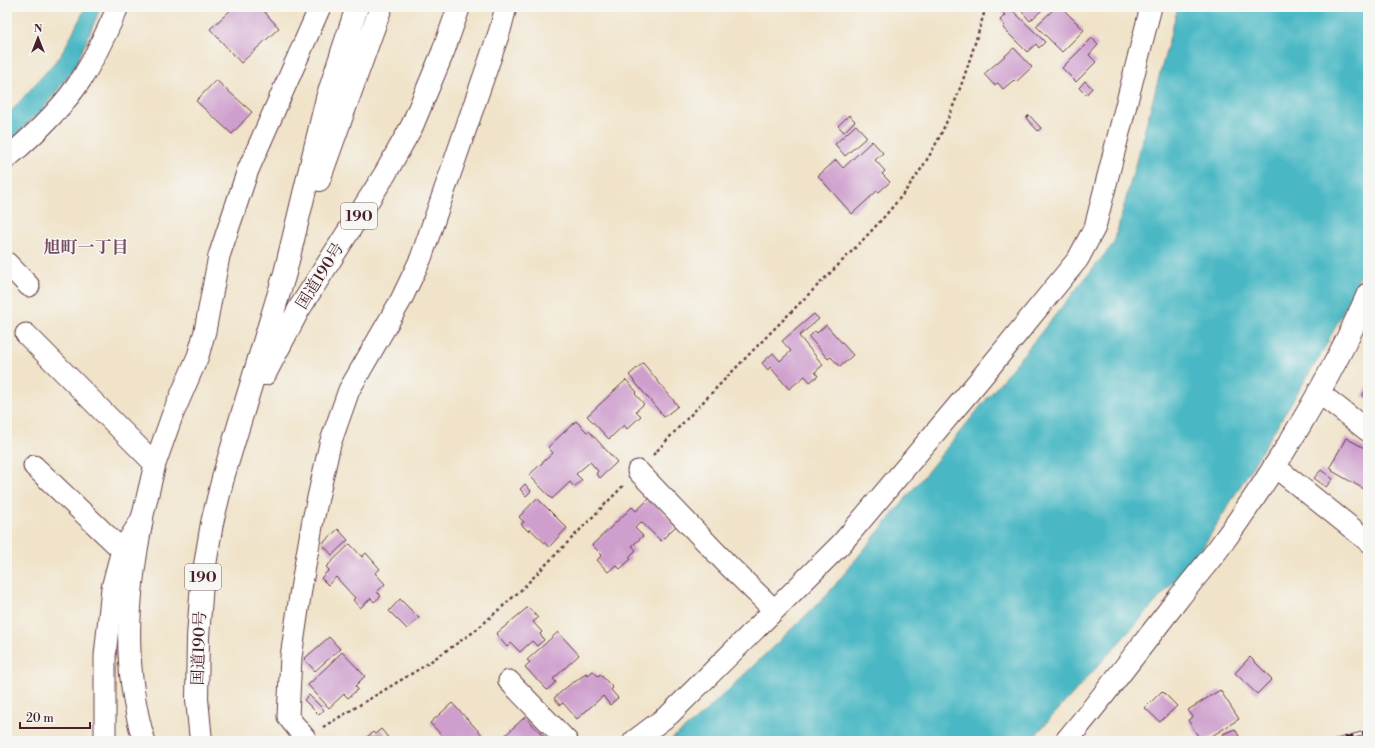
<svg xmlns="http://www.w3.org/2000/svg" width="1375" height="748" viewBox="0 0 1375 748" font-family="'Libre Bodoni','Noto Serif JP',serif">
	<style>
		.water { fill: #4ab8c4; stroke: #4a6c78 }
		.building { fill: #ce9ecd }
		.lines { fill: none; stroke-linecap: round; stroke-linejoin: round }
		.street-casing { stroke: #633c43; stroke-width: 23 }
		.secondary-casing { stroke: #633c43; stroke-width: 24 }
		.highway-casing { stroke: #633c43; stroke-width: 24 }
		.path { stroke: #633c43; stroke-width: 2.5; stroke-dasharray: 3 3; stroke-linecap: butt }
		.street { stroke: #fff; stroke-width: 21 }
		.secondary { stroke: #fff; stroke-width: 22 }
		.highway { stroke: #fff; stroke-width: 22 }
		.rail-casing { stroke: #4a1f2b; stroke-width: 4.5 }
		.rail { stroke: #f6f6f2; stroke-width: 3; stroke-dasharray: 9; stroke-linecap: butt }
		.labels { text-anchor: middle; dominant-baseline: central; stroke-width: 3; stroke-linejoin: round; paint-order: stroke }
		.shield { fill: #f6f6f2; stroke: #7e6067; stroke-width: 1 }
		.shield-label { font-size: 15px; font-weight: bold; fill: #4a1f2b }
		.street-label { font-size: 16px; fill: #4a1f2b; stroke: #f6f6f2 }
		.neighbourhood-label { font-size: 17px; font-weight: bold; fill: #784b64; stroke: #f6f6f2 }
	</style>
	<rect width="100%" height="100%" fill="#f6f6f2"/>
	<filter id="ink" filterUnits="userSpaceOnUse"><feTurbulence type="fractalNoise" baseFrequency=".025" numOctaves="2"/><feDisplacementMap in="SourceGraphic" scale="8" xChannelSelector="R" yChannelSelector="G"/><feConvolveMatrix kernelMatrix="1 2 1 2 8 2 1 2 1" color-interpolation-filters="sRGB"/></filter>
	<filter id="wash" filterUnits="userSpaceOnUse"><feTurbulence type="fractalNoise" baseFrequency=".012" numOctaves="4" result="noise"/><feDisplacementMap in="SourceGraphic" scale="16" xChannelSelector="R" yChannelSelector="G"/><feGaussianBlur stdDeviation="0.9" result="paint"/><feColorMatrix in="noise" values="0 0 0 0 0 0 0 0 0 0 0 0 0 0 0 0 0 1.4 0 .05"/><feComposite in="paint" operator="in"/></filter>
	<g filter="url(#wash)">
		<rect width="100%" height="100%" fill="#f0e3c9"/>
		<path class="water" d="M86,7h15l-27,62 -31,40 -36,35v-28l54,-61z
			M1178,7h190v246l-14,37 -31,61 -125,204 -168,186h-361l34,-27 123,-118 288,-353z"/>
		<g id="blocks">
			<path class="building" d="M234,7h26l19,21 -38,35 -31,-34z
				M1007,7h2l36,35 -6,6 -3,-4 -9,8 -24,-24 2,-2 -5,-6 5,-5 -3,-3z
				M1018,7h21l3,3 -12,11z
				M1056,7h5l23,23 -22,22 -26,-26z
				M1092,38l6,7 -9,10 7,7 -20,20 -14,-14z
				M1014,48l18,19 -16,15 -2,-2 -11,9 -5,-6 -4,2 -10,-11z
				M216,80l36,32 -20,22 -36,-33z
				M1085,81l7,7 -6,7 -7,-7z
				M849,115l6,6 -11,11 -6,-6z
				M1029,115l12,13 -3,3 -12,-13z
				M856,125l11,12 -22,19 -10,-12z
				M872,141l11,12 -8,7 10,11 -3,3 8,8 -11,10 -2,-1 -25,23 -34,-38 18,-16 7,8z
				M814,314l5,5 -20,17 24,29 -8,7 3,4 -8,6 -5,-6 -16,13 -19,-22 -2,3 -6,-7 11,-10 7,8 11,-10 -9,-10z
				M826,325l27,30 -13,12 -9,-10 -3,2 -19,-22 6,-6 2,2z
				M643,363l35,43 -14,11 -35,-42z
				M626,380l11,12 -2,2 9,10 -8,7 5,5 -14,13 -3,-4 -15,14 -22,-23z
				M1368,385v14l-6,-3z
				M576,421l11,11 2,-1 28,31 -17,16 -4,-4 2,-3 -8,-9 -14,12 6,6 -8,7 -4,-5 -18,17 -23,-24 24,-22 -5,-6z
				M1346,438l22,12v38l-2,-2 -2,3 -32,-18 1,-2 -3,-2z
				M1321,470l12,9 -7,8 -12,-9z
				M525,484l6,7 -5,5 -6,-7z
				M537,498l30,30 -18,19 -19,-18 -2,2 -7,-7 3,-2 -5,-5z
				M650,498l26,28 -15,15 -20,-19 -6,6 8,8 -11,10 4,4 -7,7 2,2 -11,10 -4,-4 -8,7 -11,-12 5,-5 -10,-10 40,-38 4,4z
				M338,529l10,11 -16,15 -10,-11z
				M350,544l12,13 4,-4 14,16 -5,4 10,11 -8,8 4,4 -7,6 -3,-4 -11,10 -7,-8 2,-2 -19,-21 -8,8 -7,-7 8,-8 -3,-3z
				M400,599l19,19 -12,11 -18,-18z
				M528,607l10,11 -5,4 9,10 -2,2 4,6 -7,6 -5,-5 -12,11 -9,-9 -4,4 -11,-13z
				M558,632l21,23 -26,24 3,3 -9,8 -22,-23 5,-5 -3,-2z
				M329,637l11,12 -25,22 -11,-12z
				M342,652l23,24 -10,10 3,3 -10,9 -4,-4 -15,14 -21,-23z
				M1250,657l22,22 -15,15 -22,-21z
				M593,671l5,5 2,-2 13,14 -2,2 7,8 -8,7 -7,-9 -26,23 -14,-16 -3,2 -6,-7 20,-17 1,1 11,-9 2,2z
				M1220,690l19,29 -35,22h-3l-13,-21 5,-3 -5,-7z
				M1162,691l15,15 -17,16 -15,-14z
				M309,695l15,15 -5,5 -15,-15z
				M452,703l36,38h-41l-17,-18z
				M525,717l23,24h-49z
				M381,729l10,12h-29l11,-9 2,2z
				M1235,729l5,9 -5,3h-9l-3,-7z"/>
		</g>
	</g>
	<g filter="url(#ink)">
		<use href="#blocks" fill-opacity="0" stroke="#633c43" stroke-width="1"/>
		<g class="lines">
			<defs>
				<path id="street" d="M7,158c27,-23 56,-50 75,-80 14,-22 25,-47 36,-71
					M7,263l22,23
					M26,334l129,130
					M1318,392l50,39
					M34,466l88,84
					M1274,466l94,75
					M638,471l89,93 47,46
					M509,681l58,60
					M305,738l-17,-21 3,-60 10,-68 12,-69 17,-76 19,-54 52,-90 20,-42 79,-228 6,-23
					M105,741v-85l7,-68 10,-38 20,-31 13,-55 17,-48 26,-60 7,-25 14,-75 29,-86 72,-163
					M634,741l36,-27 172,-171 139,-165 97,-119 17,-32 56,-220"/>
				<path id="secondary" d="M1066,741c39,-46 75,-95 112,-142 13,-17 27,-33 40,-50 56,-76 112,-168 150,-255"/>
				<path id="highway" d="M319,180l62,-173
					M265,374l34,-65 86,-135 27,-48 31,-74 16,-45
					M142,519c-15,76 -20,147 2,222
					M201,741l-4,-42 1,-62 4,-54 10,-60 12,-49 61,-201 42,-175 30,-91"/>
			</defs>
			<use href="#street" class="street-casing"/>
			<use href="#secondary" class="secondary-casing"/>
			<use href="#highway" class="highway-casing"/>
			<path class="path" d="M653,455c50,-54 101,-106 153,-158 45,-45 95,-91 126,-146 25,-45 39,-95 54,-144
				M323,727l98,-59 54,-37 46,-41 102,-104"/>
			<use href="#street" class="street"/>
			<use href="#secondary" class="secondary"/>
			<use href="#highway" class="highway"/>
			<defs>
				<path id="rail" d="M1336,741l32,-9"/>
			</defs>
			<use href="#rail" class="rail-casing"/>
			<use href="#rail" class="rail"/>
		</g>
	</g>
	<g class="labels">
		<g class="shield">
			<rect x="341" y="203" width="36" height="26" rx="3"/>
			<rect x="185" y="564" width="36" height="26" rx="3"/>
		</g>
		<g class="shield-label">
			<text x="359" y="216">190</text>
			<text x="203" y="577">190</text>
		</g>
		<g class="street-label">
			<text transform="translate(320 276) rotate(-58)">国道190号</text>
			<text transform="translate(199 648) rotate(-88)">国道190号</text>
		</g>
		<g class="neighbourhood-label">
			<text x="86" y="248">旭町一丁目</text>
		</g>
	</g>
	<rect width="1375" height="748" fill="none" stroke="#f6f6f2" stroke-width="24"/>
	<g transform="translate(38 38)" stroke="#f6f6f2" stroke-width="3" paint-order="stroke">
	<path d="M0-3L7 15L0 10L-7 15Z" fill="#4a1f2b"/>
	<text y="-6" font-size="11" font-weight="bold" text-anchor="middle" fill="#4a1f2b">N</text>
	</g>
	<path d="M20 722v6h70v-6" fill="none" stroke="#4a1f2b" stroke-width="2"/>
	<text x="26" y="722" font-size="12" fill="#4a1f2b" stroke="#f6f6f2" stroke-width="3" paint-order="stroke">20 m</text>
</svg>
